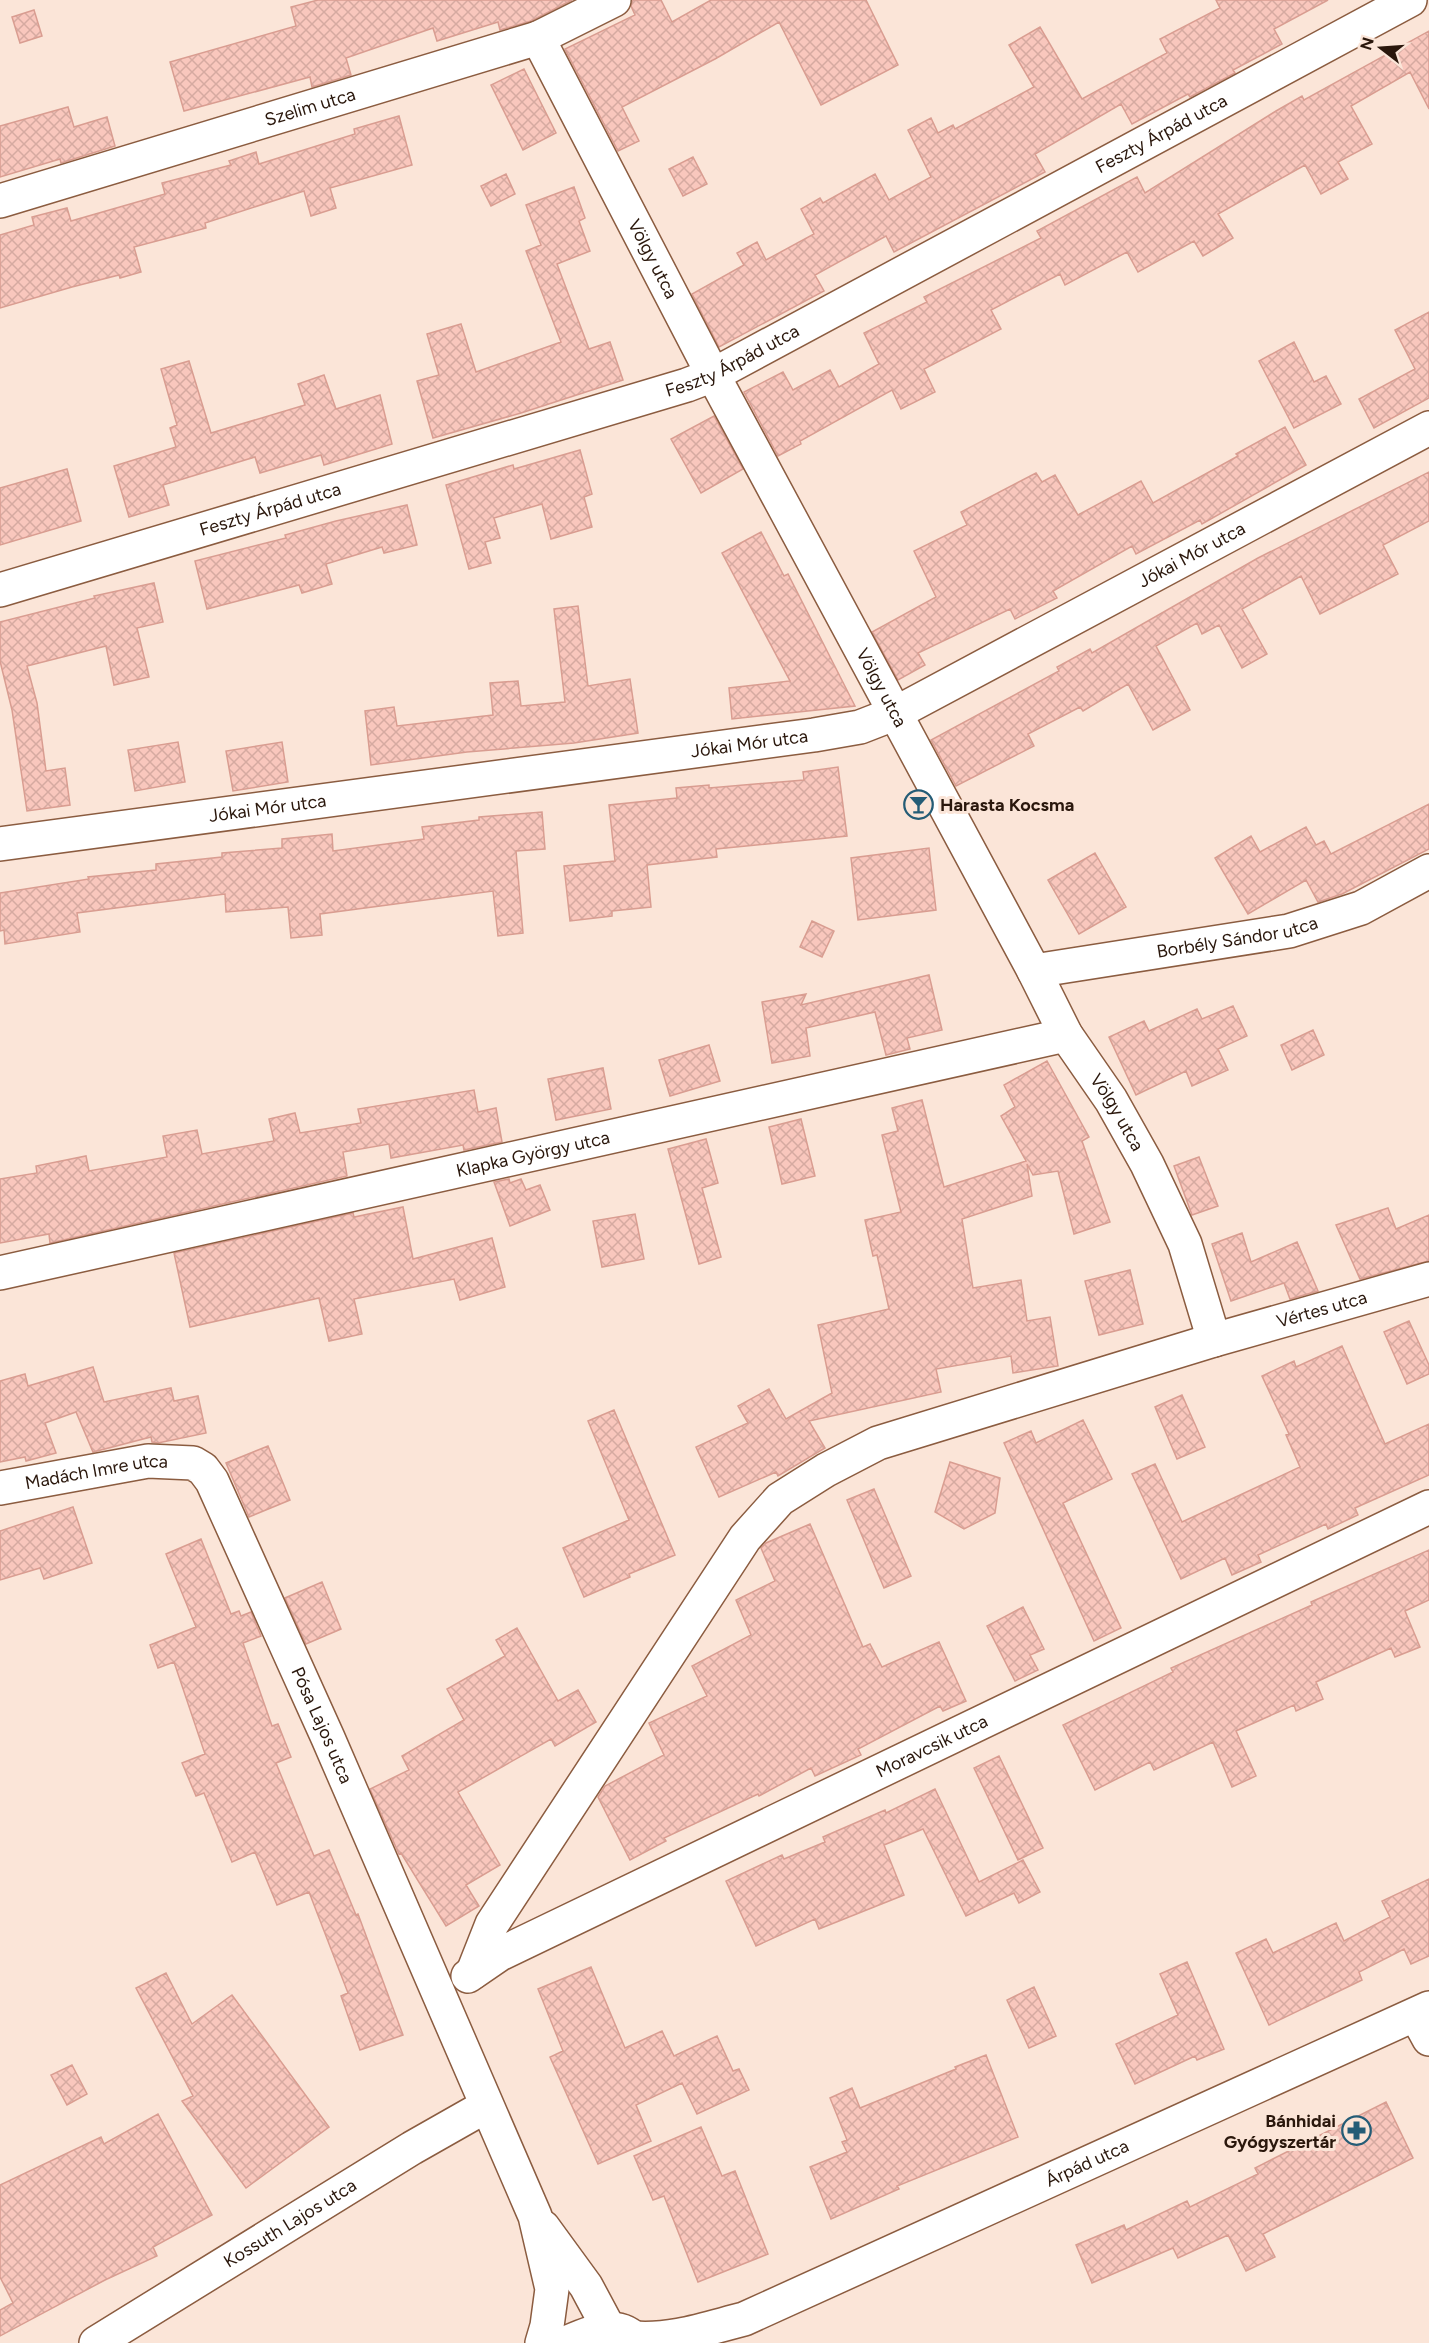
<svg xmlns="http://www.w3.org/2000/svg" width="1429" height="2343" viewBox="0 0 1429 2343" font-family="Figtree,sans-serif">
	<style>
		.building { fill: url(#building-cross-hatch); stroke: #d99d91; stroke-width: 1.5 }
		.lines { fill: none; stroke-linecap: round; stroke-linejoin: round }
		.street-casing { stroke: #8b5c40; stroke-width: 36 }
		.secondary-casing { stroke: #8b5c40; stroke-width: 36 }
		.street { stroke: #fff; stroke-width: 33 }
		.secondary { stroke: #fff; stroke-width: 33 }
		.labels { text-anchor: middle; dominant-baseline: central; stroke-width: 6; stroke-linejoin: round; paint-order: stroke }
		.street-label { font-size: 18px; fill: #2a170c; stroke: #fbe5d8 }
		.poi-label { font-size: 18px; font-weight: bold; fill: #2a170c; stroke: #fbe5d8; text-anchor: start }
	</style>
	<defs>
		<pattern id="building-cross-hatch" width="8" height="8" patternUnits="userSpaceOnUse" patternTransform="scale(1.5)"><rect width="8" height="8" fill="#f9c7bd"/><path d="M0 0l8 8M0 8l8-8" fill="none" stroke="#d6aaa1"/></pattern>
	</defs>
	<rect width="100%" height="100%" fill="#fbe5d8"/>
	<path class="building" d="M318,0h254l-41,21 -31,9 -2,-8 -61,19 -4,-13 -87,30 5,17 -39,12 -2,-10 -126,34 -14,-49 126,-36 -5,-19z
		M633,0h28l11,22 39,-22h155l32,65 -77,40 -42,-83 -64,37 -93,48 17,34 -21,10 -53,-102 70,-34 -4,-9z
		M1216,0h112l-54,29 8,15 -49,26 2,3 -45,24 -2,-3 -56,30 -11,-20 -86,50 10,18 -151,80 -8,-16 -71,39 9,16 -105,56 -27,-53 52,-29 -7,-12 20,-11 9,18 48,-26 -13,-25 19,-11 3,5 52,-29 14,26 42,-23 -23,-47 23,-12 7,15 15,-8 2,4 79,-42 -25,-42 31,-18 42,72 85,-46 -7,-14 60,-31z
		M34,10l8,26 -22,7 -8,-26z
		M1429,31v78l-19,-37 -59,34 21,38 -34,18 10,17 -27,15 -16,-29 -87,49 15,24 -30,18 -9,-15 -56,31 -11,-20 -62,33 -5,-11 -69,36 10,19 -77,40 11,23 -34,17 -9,-19 -92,51 1,3 -23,12 -34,-64 39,-20 10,18 37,-20 9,17 40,-23 -15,-31 63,-31 -3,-5 117,-59 -4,-7 100,-54 8,16 131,-82 26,-15 2,4z
		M524,69l32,64 -33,17 -32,-65z
		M68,107l6,20 33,-10 8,29 -54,17 -1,-4 -60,18v-51z
		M399,116l13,49 -82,23 6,20 -25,8 -7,-25 -99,32 1,5 -72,19 7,25 -21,6 -1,-3 -47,12 -72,21v-73l34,-10 -2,-8 35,-9 4,13 94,-27 -3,-11 69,-18 -2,-4 27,-9 3,12 96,-30 -1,-5z
		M693,157l14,27 -24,12 -14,-27z
		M506,174l9,20 -24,12 -10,-20z
		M574,187l11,31 -6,3 11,30 -33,13 32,85 21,-7 13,38 -102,33 -88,25 -16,-57 22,-6 -12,-41 34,-10 15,48 85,-30 -35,-91 15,-6 -15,-40z
		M1429,312v86l-55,30 -15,-29 56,-30 -20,-39z
		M1294,342l20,40 12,-6 15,28 -47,24 -35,-67z
		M189,361l22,72 94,-28 -7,-21 26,-9 12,34 44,-14 12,49 -68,21 -3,-10 -61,18 -5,-16 -92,28 6,20 -40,12 -15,-51 62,-19 -6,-19 7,-3 -16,-56z
		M714,416l29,53 -42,24 -30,-54z
		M1285,427l21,38 -104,59 -2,-4 -64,34 -4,-8 -79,45 4,7 -42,21 -5,-10 -92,44 7,12 -27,15 -26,-48 64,-35 -22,-46 53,-26 -6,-13 75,-39 6,9 13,-7 23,40 63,-34 12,22 85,-47 -2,-2z
		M580,450l12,44 -8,3 8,30 -41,12 -9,-35 -48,14 6,20 -15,4 6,21 -22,6 -23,-84 67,-20 1,4z
		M67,469l14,52 -81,24v-57z
		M1429,472v49l-46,24 15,29 -78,40 -19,-38 -59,33 25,45 -25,14 -23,-43 -17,9 -5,-11 -41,23 34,64 -37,20 -25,-46 -45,27 -3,-4 -52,27 6,12 -78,40 -25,-46 128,-69 -2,-4 33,-18 2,4 166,-95z
		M407,505l10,40 -33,8 -2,-6 -56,17 6,20 -30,9 -3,-8 -92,24 -12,-48 91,-23 -1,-3 51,-14z
		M761,532l23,44 4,-2 67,132 -123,13 -3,-31 61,-7 -68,-128z
		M154,583l9,39 -26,6 12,49 -35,8 -8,-39 -79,20 10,37 9,68 19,-3 5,37 -43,6 -15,-101 -12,-49v-39l95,-24 -1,-2z
		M578,606l10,80 42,-7 8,54 -64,10 -107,9 -96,13 -6,-54 29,-4 3,19 96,-11 -3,-32 28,-2 3,25 44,-4 -11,-93z
		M178,742l7,40 -50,9 -7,-41z
		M282,742l6,40 -55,9 -7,-40z
		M838,767l9,69 -131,13 1,8 -70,8 4,42 -39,4v5l-42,5 -6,-55 51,-5 -6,-56 68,-7 -1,-10 33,-3v3l95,-8 -1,-8z
		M1429,804v45l-87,45 -24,8 -12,-22 -58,34 -33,-56 36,-22 9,16 46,-25 10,18 8,-4 7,13z
		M542,812l3,37 -29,2 7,82 -25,3 -5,-45 -173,23 2,21 -31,3 -3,-31 -62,5 -1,-18 -148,19 3,19 -75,12 -1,-14 -4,1v-38l89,-14 -1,-2 68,-7v-6l66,-7v-4l60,-5v-9l50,-5 1,17 91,-12 -2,-12 57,-7v-3z
		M929,848l7,62 -78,10 -7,-62z
		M1095,853l31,54 -47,27 -31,-54z
		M812,921l22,10 -12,26 -22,-10z
		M929,975l13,55 -35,8 3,11 -24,6 -11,-43 -69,16 4,28 -38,7 -10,-61 44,-8 -5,11z
		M1233,1006l14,30 -29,13 10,21 -36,16 -6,-15 -50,24 -27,-58 35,-16 5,10 48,-22 5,10z
		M1313,1030l11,25 -32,15 -11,-25z
		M709,1045l11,36 -50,15 -11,-36z
		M1047,1061l42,76 -7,4 28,81 -36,12 -16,-63 -25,4 -6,-11 5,32 -70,23 11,69 48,-8 6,41 23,-4 8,49 -45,7 -2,-17 -75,13 5,23 -132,29 16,27 -47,28 -2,-4 -57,25 -23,-50 52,-24 -10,-17 31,-17 17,30 46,-26 -14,-68 71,-16 -12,-54 -4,1 -8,-36 36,-8 -19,-77 16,-4 -6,-23 30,-8 22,87 82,-26 -25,-45 14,-9 -11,-22z
		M603,1068l8,41 -55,11 -8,-41z
		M474,1090l4,22 18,-4 6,34 -38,8 -1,-5 -72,13 -2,-14 -46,8 4,24 -297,67 -1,-9 -49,9v-64l37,-6 -1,-7 50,-10 3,15 78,-14 -4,-21 34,-6 5,24 72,-13 -5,-22 26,-6 5,20 61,-10 -3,-14z
		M801,1119l14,57 -33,8 -13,-57z
		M706,1139l12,44 -16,5 19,69 -22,7 -31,-115z
		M1199,1157l19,49 -26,9 -18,-49z
		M509,1179l1,4 11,-4 5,11 14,-5 10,25 -40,16 -16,-44z
		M403,1207l10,52 79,-21 13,49 -45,13 -6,-21 -100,20 8,35 -33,7 -10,-43 -129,29 -16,-74 179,-40 1,4z
		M1388,1208l8,21 33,-14v46l-69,18 -24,-54z
		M635,1214l9,45 -42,8 -9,-46z
		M1242,1233l9,29 46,-20 21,49 -28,8 -6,-16 -53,18 -19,-57z
		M1130,1270l13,54 -44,11 -14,-54z
		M1409,1321l20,44v9l-22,10 -23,-52z
		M1342,1346l43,98 44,-20v51l-74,33 3,7 -30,14 -2,-5 -68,31 3,7 -29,13 -7,-17 -44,21 -49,-105 23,-10 27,58 118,-55 -14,-32 3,-1 -27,-58 32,-15 2,6z
		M93,1367l11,35 67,-14 3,13 24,-5 8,37 -48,10 -6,-1 -1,-5 -58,15 -17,-40 -31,11 11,30 -30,8 -1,-4 -25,5v-81l25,-7 3,12z
		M1182,1395l23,52 -28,12 -22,-52z
		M614,1410l61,145 -46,19 1,3 -46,20 -21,-49 66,-28 -41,-99z
		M1083,1420l29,59 -49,24 58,125 -27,13 -90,-198 27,-12 5,12z
		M268,1446l22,54 -41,17 -23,-54z
		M950,1462l50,16 -5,35 -31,16 -29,-17z
		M874,1489l37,87 -27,12 -37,-88z
		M73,1507l19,56 -48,16 -4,-11 -40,12v-49z
		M810,1524l53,123 7,-3 12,23 57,-25 27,59 -23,10 -3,-5 -82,43 3,6 -46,21 -4,-8 -52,28 -1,-2 -94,44 2,3 -36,19 -32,-63 7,-11 59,-31 -15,-32 58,-27 -15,-30 59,-31 -15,-35 39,-19 -14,-33 5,-5z
		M201,1539l30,75 8,-3 2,5 10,-4 10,24 -18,7 29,83 6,-2 13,33 -15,6 38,93 15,-6 27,65 2,-1 45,121 -43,15 -19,-54 7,-3 -39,-101 -32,13 -22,-53 -23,10 -28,-69 -8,3 -14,-33 23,-9 -31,-92 -16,6 -8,-23 46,-18 -30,-73z
		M1429,1550v50l-24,11 15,36 -25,10 -4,-9 -75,34 7,17 -27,12 -2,-6 -58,26 20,45 -24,11 -19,-45 -59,28 -4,-8 -55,28 -32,-65 110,-53 -2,-4 141,-63 -1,-3z
		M322,1582l19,47 -35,15 -21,-46z
		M1023,1607l21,42 -14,6 8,15 -23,11 -28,-55z
		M517,1628l41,73 20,-11 18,32 -41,24 -4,-7 -93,53 42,73 -34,20 13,21 -33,20 -45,-73 -2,1 -29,-65 39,-19 -7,-14 62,-36 -17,-31 58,-33 -9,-16z
		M999,1756l44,92 -25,12 -44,-92z
		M935,1789l44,93 44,-22 17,32 -21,11 -5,-10 -48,23 -43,-87 -39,16 20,50 -85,34 -4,-10 -59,27 -30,-65 56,-26 2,4 41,-17 -2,-5 62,-27 1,3z
		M1429,1879v77l-18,8 -7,-15 -45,23 3,8 -93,45 -33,-72 30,-14 7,14 63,-30 8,18 46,-24 -8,-16z
		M1187,1962l37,87 -27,11 -2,-4 -60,28 -19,-40 62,-29 -18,-41z
		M591,1967l34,81 37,-17 12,25 43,-20 16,35 6,-2 10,21 -52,24 -15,-31 -46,22 15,36 -53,23 -48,-107 13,-6 -25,-62z
		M166,1973l26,51 40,-29 97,132 -83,61 -64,-87 11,-5 -57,-108z
		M1034,1987l22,49 -27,12 -22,-48z
		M986,2055l32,82 -121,49 2,3 -68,30 -21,-52 37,-15 -5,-10 5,-2 -17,-42 22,-10 8,20 96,-39 -1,-2z
		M72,2065l15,29 -20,11 -16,-30z
		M1386,2102l27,56 -150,76 12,23 -29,14 -18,-36 -50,23 -5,-10 -81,35 -16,-38 48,-20 2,5 61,-29 3,6 68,-33 -3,-6z
		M158,2114l54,101 -59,32 4,9 -52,24 -105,56v-26l13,-7 -13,-26v-92l101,-48 3,7z
		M701,2127l21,49 13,-5 33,83 -70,28 -34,-86 -11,4 -19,-44z"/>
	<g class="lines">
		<defs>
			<g id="street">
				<path id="s1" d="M538,38l175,337 321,596 32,64 45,65 36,64 38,80 29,96"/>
				<path id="s2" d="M0,201l538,-163 76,-38"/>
				<path id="s3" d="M0,590l687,-205 26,-10 697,-375"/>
				<path id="s4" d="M0,844l814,-109 46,-8 36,-14 533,-285"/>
				<path id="s5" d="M1034,971l255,-40 72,-23 68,-37"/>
				<path id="s6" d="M0,1273l1066,-238"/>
				<path id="s7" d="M0,1488l148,-27 45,2 10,6 9,12 116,257 207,478 17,73 -5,37 -5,17"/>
				<path id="s8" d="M473,1972l19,-48 253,-386 35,-39 46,-29 52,-27 336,-103 215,-61"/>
				<path id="s9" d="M468,1976l32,-22 929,-447"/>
				<path d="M1416,2015l13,24"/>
				<path d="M543,2227l43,59 23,43"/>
				<path id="s10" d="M96,2343l316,-195 74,-42"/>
			</g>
			<g id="secondary">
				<path id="s11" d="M634,2338c38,3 74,-10 110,-19l685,-311"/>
				<path d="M566,2343c23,-10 53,-25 72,0"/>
			</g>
		</defs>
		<use href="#street" class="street-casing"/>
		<use href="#secondary" class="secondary-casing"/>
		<use href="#street" class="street"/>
		<use href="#secondary" class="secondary"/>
	</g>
	<defs>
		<symbol id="bar-ring" viewBox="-11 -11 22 22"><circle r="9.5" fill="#fbe5d8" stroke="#245c76" stroke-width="1.5"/><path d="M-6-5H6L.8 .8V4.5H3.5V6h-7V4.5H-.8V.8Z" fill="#245c76"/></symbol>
		<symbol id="pharmacy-ring" viewBox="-11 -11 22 22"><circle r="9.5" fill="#fbe5d8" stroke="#245c76" stroke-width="1.5"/><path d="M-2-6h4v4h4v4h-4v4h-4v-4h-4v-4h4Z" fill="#245c76"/></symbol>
	</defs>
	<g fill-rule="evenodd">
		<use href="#bar-ring" x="902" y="788" width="33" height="33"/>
		<use href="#pharmacy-ring" x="1340" y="2114" width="33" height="33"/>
	</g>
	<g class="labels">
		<g class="street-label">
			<text stroke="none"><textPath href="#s2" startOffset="324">Szelim utca</textPath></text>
			<text stroke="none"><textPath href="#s3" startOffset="1254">Feszty Árpád utca</textPath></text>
			<text stroke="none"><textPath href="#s1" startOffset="249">Völgy utca</textPath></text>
			<text stroke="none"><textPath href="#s3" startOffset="768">Feszty Árpád utca</textPath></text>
			<text stroke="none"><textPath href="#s3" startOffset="282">Feszty Árpád utca</textPath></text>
			<text stroke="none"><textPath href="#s4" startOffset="1242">Jókai Mór utca</textPath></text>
			<text stroke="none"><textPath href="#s1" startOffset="735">Völgy utca</textPath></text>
			<text stroke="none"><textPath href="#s4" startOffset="756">Jókai Mór utca</textPath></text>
			<text stroke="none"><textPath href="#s4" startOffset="270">Jókai Mór utca</textPath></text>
			<text stroke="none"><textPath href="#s5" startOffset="206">Borbély Sándor utca</textPath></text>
			<text stroke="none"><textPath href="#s1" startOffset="1221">Völgy utca</textPath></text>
			<text stroke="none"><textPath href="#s6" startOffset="546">Klapka György utca</textPath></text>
			<text stroke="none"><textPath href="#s8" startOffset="1142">Vértes utca</textPath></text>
			<text stroke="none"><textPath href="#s7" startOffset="98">Madách Imre utca</textPath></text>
			<text stroke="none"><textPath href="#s7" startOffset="490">Pósa Lajos utca</textPath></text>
			<text stroke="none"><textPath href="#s9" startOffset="518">Moravcsik utca</textPath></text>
			<text stroke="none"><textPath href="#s11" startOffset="489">Árpád utca</textPath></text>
			<text stroke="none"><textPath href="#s10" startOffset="228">Kossuth Lajos utca</textPath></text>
		</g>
		<g class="poi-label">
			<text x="940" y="805">Harasta Kocsma</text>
			<text x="1336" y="2121" text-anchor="end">Bánhidai<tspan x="1336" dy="21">Gyógyszertár</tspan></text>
		</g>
	</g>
	<g transform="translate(1381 48) rotate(287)" stroke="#fbe5d8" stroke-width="4.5" paint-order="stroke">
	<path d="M0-4.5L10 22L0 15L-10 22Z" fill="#2a170c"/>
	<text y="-9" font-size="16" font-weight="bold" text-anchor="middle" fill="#2a170c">N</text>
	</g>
</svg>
